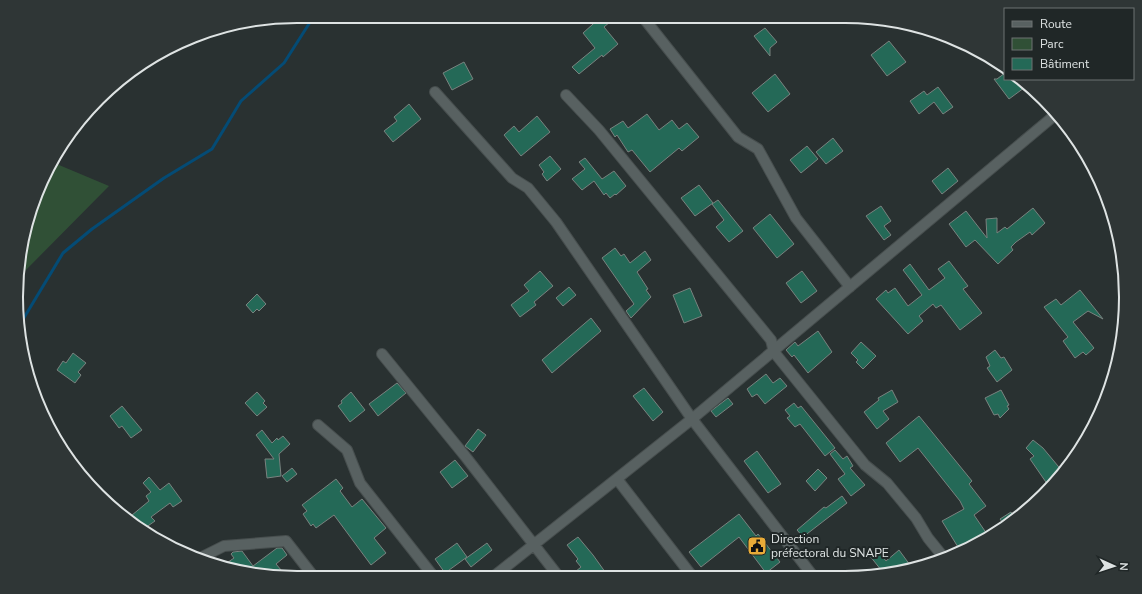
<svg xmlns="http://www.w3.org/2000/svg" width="1142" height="594" viewBox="0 0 1142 594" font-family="'Nunito Sans',sans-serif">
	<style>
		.green { fill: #305036 }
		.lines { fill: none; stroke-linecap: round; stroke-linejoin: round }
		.stream { stroke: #044b75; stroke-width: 3 }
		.building { fill: #246957; stroke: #79827f }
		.minor-casing { stroke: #474e4e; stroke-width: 12 }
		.minor { stroke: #586161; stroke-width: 10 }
		.labels { text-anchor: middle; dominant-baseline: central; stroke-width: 4; stroke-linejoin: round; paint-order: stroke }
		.poi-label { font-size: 12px; fill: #dee3e3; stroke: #202727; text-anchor: start }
		.rim { fill: none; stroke: #dee3e3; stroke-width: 2 }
	</style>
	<rect width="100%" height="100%" fill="#293131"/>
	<path class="green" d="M54,161l5,4 50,21 -88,89 5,-51z"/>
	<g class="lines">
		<path class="stream" d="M19,326l44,-73 29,-24 72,-51 48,-29 29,-48 43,-38 30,-47"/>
	</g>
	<path class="building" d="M602,16h15l-13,11 14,17 -15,13 -1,-2 -23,19 -7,-7 23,-19 -12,-15z
		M765,28l12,14 -7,6v8l-16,-20z
		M889,41l17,21 -19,14 -16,-21z
		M464,62l9,17 -21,11 -9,-17z
		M1005,73v6h16l7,6 -19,14 -15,-20h3z
		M775,74l15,20 -22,18 -16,-19z
		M938,87l15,20 -10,7 -9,-12 -15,12 -9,-13 14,-10 3,4z
		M409,104l12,15 -28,23 -9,-11 13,-10 -3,-4z
		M647,114l12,16 13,-10 7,9 8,-6 12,14 -17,14 -3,-3 -29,24 -18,-22 -4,2 -11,-17 -2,2 -5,-8 13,-8 5,7z
		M537,116l13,16 -29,24 -17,-21 10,-9 5,6z
		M833,138l10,13 -17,13 -10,-12z
		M807,146l11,13 -17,14 -11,-13z
		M550,156l11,13 -14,12 -5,-7 2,-2 -5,-7z
		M585,158l17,21 12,-8 12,15 -10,9 -1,-1 -5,4 -4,-5 -2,2 -10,-14 -12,9 -10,-11 13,-10 -6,-7z
		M948,168l10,13 -16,13 -10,-13z
		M699,185l14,18 -18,13 -14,-18z
		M718,200l25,31 -14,11 -13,-15 8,-7 -12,-16z
		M881,206l10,15 -7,5 7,9 -7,5 -18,-24z
		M1033,208l12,15 -13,12 -2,-3 -14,10 -5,5 2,3 -15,14 -23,-24 -9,7 -17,-23 17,-13 21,27 -1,-19 11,-1v15l8,-6 2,2z
		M770,214l24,30 -17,14 -24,-30z
		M615,248l6,8 3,-2 6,9 15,-12 6,9 -14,12 11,17 -2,1 5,7 -20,21 -5,-7 8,-7 -32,-46z
		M949,261l19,25 -5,3 19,24 -22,17 -19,-25 -5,3 -3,-4 -14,12 4,5 -15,13 -32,-35 10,-9 2,3 7,-5 13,18 14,-11 -19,-25 7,-6 19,26 16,-12 -7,-9z
		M540,271l13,15 -19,16 2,3 -16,12 -9,-12 18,-14 -5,-6z
		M802,271l15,20 -16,12 -15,-20z
		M569,287l7,8 -13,11 -7,-8z
		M690,288l12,28 -18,7 -11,-28z
		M1080,290l23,29 -15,-8 -15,11 21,26 -8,7 -3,-3 -8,6 -12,-17 5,-4 -24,-30 12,-8 5,6z
		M257,294l9,10 -7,7 -2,-2 -4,4 -7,-8z
		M591,318l10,13 -49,42 -10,-13z
		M818,331l14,21 -24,21 -14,-18 -2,2 -6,-7 9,-8 3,4z
		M861,342l15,14 -13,13 -7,-7 2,-2 -7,-7z
		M995,350l6,8 3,-1 8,13 -15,12 -10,-14 3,-2 -4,-9z
		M73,353l13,10 -8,9 3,3 -6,8 -18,-13 6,-9 3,2z
		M766,374l7,9 7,-5 7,8 -22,18 -8,-10 -5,3 -5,-8z
		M397,383l9,10 -28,23 -9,-12z
		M644,388l19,24 -10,9 -20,-25z
		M892,390l6,12 -15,9 6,8 -12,10 -13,-17 15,-12 -1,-2z
		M1001,390l8,15 -2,1 2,3 -9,9 -2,-4 -4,1 -9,-17z
		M257,392l8,9 -2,2 4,4 -10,9 -12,-13z
		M351,392l14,18 -15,12 -12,-16 4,-3 -1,-2z
		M728,398l5,6 -17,13 -5,-6z
		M794,403l4,5 3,-2 34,42 -10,8 -25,-32 -5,3 -8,-9 3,-2 -5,-6z
		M122,406l20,24 -11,8 -9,-12 -3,2 -9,-12z
		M919,416l53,65 -3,3 17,22 -12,9 15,22 -28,15 -19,-31 22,-12 -4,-8 -42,-53 -18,14 -14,-19z
		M478,429l8,6 -13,17 -8,-6z
		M262,430l10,13 5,-5 1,2 5,-4 7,8 -11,10 2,22 -14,2 -2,-19h9l-18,-24z
		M1033,440l10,8 20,24 -13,16 -20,-29 4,-3 -8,-8z
		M835,450l8,9 4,-3 6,10 -3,2 15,17 -14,11 -13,-17 7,-5 -15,-20z
		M757,451l24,33 -13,9 -24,-32z
		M455,460l13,16 -16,12 -12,-16z
		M292,468l5,6 -10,8 -5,-6z
		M818,469l9,9 -12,13 -9,-10z
		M149,477l11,13 9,-7 13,18 -9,6 -3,-4 -19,14 4,4 -13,9 -16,-10 23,-19 -3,-5 5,-4 -8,-9z
		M336,479l7,9 -3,3 12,16 10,-8 24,29 -12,10 12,15 -15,12 -37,-50 -18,13 -3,-4 -2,2 -8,-12 4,-3 -5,-6z
		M842,496l5,7 -44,34 -6,-7 27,-23 2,1z
		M1011,512l4,6 -9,9 -6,-8z
		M739,514l17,22 2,-2 22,28 -14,11 -27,-36 -38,30 -12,-15z
		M578,537l15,18 15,21 -39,1 12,-10 -5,-6 2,-2 -11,-14z
		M457,543l10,14 -22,16 -10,-14z
		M487,543l5,7 -21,17 -6,-8z
		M277,548h5l5,7 -11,9 11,13 -66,-10 13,-9 -3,-4 2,-2 9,-1 11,15z
		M877,550l9,11 13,-11 11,15 -5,4 -20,6 -15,-19z"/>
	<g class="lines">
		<defs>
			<path id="minor" d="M642,16l96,121 20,12 38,69 54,69
				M435,92l77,86 16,10 28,34 136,197 121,157
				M566,95l33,35 172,210 3,12 91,113 22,18 29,35 12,20 17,21
				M382,354l83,102 94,121
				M318,425l29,25 13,33 74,94
				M617,479l75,97
				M198,559l26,-13 62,-5 28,36
				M493,577l199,-158 363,-304"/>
		</defs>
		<use href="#minor" class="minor-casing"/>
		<use href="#minor" class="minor"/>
	</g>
	<defs>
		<symbol id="civic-square" viewBox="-11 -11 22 22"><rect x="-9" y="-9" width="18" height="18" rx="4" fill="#e9ab38" stroke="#202727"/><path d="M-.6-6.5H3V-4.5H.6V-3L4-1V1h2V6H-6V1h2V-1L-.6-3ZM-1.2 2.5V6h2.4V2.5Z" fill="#111"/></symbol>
	</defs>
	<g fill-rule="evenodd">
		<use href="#civic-square" x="746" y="535" width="22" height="22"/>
	</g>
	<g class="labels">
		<g class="poi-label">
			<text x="771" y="539">Direction<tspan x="771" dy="14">préfectoral du SNAPE</tspan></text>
		</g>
	</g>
	<path d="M0 0H1142V594H0ZM297 23H845A274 274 0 0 1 1119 297V297A274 274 0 0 1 845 571H297A274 274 0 0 1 23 297V297A274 274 0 0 1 297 23Z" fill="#2f3636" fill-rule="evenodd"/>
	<path class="rim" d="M297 23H845A274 274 0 0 1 1119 297V297A274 274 0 0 1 845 571H297A274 274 0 0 1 23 297V297A274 274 0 0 1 297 23Z"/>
	<rect x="1004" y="8" width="130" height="72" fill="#202727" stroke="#6c7272"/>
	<rect x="1012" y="21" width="20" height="6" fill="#586161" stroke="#6c7272"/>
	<text x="1040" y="28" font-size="12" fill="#dee3e3">Route</text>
	<rect x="1012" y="38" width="20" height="12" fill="#305036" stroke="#6c7272"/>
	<text x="1040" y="48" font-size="12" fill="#dee3e3">Parc</text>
	<rect x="1012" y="58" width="20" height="12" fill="#246957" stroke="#6c7272"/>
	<text x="1040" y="68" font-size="12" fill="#dee3e3">Bâtiment</text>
	<g transform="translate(1114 566) rotate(93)" stroke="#202727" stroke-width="3" paint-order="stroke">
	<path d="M0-3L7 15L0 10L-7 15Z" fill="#dee3e3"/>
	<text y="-6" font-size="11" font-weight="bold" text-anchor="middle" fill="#dee3e3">N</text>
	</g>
</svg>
